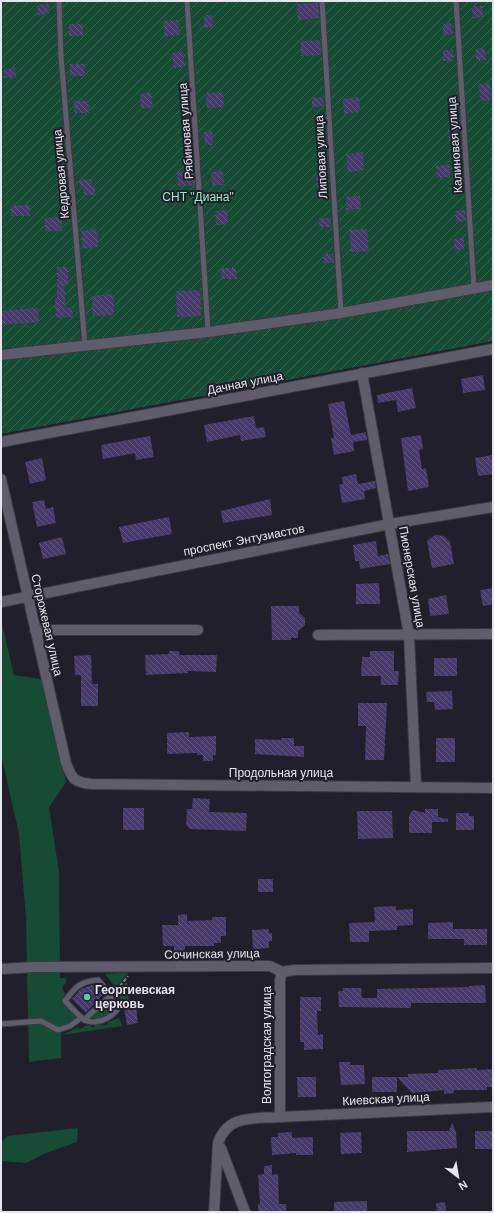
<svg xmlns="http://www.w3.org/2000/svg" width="494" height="1213" viewBox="0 0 494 1213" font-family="Arial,sans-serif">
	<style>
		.grass { fill: #164c33 }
		.garden { fill: url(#garden-furrows) }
		.building { fill: url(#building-back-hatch) }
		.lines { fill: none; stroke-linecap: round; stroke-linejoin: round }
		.service-casing { stroke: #3b3943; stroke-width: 7 }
		.minor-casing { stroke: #3b3943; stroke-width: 12 }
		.path { stroke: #7f7d87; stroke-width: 2; stroke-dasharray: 4 2; stroke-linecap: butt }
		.service { stroke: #5f5d6b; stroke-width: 5 }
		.minor { stroke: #5f5d6b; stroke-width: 10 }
		.poi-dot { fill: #52d397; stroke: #211f2b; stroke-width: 1.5 }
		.labels { text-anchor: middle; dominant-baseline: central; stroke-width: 4; stroke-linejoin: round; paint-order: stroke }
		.street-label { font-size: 12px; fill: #e6e4ec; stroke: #211f2b }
		.park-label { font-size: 12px; fill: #94eebe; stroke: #211f2b }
		.poi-label { font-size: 12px; font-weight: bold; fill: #e6e4ec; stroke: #211f2b; text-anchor: start }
	</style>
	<defs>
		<pattern id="garden-furrows" width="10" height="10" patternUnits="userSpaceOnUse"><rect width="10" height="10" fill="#164c33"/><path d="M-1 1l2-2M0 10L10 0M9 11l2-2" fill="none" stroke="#386651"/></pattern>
		<pattern id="building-back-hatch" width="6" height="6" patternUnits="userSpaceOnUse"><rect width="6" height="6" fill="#453a6a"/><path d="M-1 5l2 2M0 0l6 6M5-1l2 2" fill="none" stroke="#60567f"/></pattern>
	</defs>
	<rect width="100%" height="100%" fill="#211f2b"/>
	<path class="grass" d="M1,620l13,55 27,4 25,103 -17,25 10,65 1,106h6v5l-4,4 3,7 -2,7 13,16 -4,5 -11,5v31l-32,4 -3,-144 -7,-84 -18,-80z
		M129,972l-13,16 -11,-14z
		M127,982l2,19 -5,6 -6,-3 -4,-10z
		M106,1003l6,9 -8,5 -15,2z
		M119,1018l3,8 -60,9 17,-8v2l4,-1 1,-2 7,-1v2h3v-3l13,1 1,-3z
		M78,1128l-1,14 -31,11 -20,10 -25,-2v-18l6,-7z"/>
	<path class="garden" d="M1,1h492v340l-492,93z"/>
	<path class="building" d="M318,3l1,15 -21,2 -1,-16z
		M49,4v10l-11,1 -1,-10z
		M482,6l1,11 -10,1 -1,-11z
		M204,15h9l-1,13 -8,-1z
		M178,20l1,15 -14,1 -2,-15z
		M452,23l1,11 -10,1v-11z
		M69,24h14v12h-14z
		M320,40l1,15 -20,1v-15z
		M485,48l1,12h-10v-11z
		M443,50h10v11h-10z
		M183,51l2,16 -11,1 -2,-15z
		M70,64h14l1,12h-15z
		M15,68l1,10h-12v-9z
		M490,83l1,17 -11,1 -1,-17z
		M151,92l2,15 -12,2 -1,-15z
		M223,92l1,15 -17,1 -1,-15z
		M323,97l1,9 -12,1v-9z
		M359,97l1,15 -16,2 -1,-15z
		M74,101h14l1,12h-15z
		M458,128v12h-9l-1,-11z
		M212,131l1,14h-8l-1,-13z
		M316,136h10l1,13h-10z
		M363,152l1,18 -16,2 -2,-18z
		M450,165v12l-13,1 -1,-12z
		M194,171l1,14 -17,1 -1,-14z
		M223,171l1,14 -12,1 -1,-14z
		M316,175h11l1,13h-11z
		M91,179l1,7h3v9h-11l-1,-7h-3l-1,-8z
		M360,196l1,13 -15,1v-13z
		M30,205v11h-19v-10z
		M227,210l1,14 -12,1 -1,-14z
		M465,210l1,11 -10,1 -1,-11z
		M62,217v14h-17v-13z
		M319,218h11l1,9h-12z
		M97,229l1,18 -15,2 -2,-18z
		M367,229l2,22 -18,1 -1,-22z
		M464,238v11l-9,1 -1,-11z
		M323,254h10l1,9h-11z
		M57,267h11v18h-4l2,23 6,-1 1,10 -17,1 -1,-20h2z
		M221,268h15l1,11h-15z
		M200,290l1,26 -24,1 -1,-26z
		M113,294l1,21 -21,1 -1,-20z
		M38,308l1,14 -38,3v-14z
		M483,375l2,15 -22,3 -2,-14z
		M412,388l4,20 -18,4 -2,-12 -18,3 -1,-8z
		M344,401l7,34 15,-3 1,8 -14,2 1,9 -20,4 -3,-17h3l-6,-34z
		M254,416l2,12 8,-1 2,10 -25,4 -1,-6 -33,7 -3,-17z
		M421,435l2,14 -4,1 3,19 4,-1 3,19 -21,4 -7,-53z
		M150,436l4,21 -18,3 -1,-7 -32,6 -2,-14z
		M493,455v19l-15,2 -3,-18z
		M42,458l4,22 -16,4 -5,-22z
		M356,474l2,10 17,-3 1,7 -12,3 1,8 -23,4 -3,-18 4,-1 -1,-7z
		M270,499l2,16 -49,8 -2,-12z
		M44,500l2,9 7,-2 3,16 -19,4 -5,-25z
		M169,517l3,17 -49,9 -4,-16z
		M435,535l9,1 6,6 4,22 -22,4 -5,-27z
		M62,537l4,17 -23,5 -4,-16z
		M376,541l2,15 10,-2 2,10 -30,5 -1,-8h-4l-2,-16z
		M379,583l1,21h-24v-20z
		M493,588v16l-10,2 -3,-16z
		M446,595l3,19 -19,2 -2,-17z
		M271,606h28v7l6,5v7l-7,6v7h-7v2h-19z
		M169,651h9l2,4h37l-1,17 -28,-1v2l-42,2 -1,-20 24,-1z
		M370,651h24v20h5l-1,14h-17v-9h-20l1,-19h8z
		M91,655l1,29h6v22h-17v-31h-6l-1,-19z
		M434,658h23v18h-23z
		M452,691l1,18 -18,1 -1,-8h-7l-1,-10z
		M358,703h29l-3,57h-19l1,-34h-8z
		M189,732v5l27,-1v19h-3v6h-10v-6h-6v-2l-30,1v-21z
		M281,738h13v8h10v11l-49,-3v-15l26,1z
		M436,738h19v24h-19z
		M193,798l17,1 -1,13 38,1 -1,18 -56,-2 -4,-4 1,-16h5z
		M123,808h21v22h-21z
		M425,809h13v8l10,2v3h-16v11h-23v-17l2,-4 3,-2 11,3z
		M357,811h35l1,27 -35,1z
		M456,813h13v3h5v14h-18z
		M258,879h15v13h-15z
		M396,906v4l17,-1v16l-16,1v4l-28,1v11h-19l-1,-19 26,-1 -1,-15z
		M187,914v7l25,-1v-3h14v19h-5v7h-7v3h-29v5l-11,1v-6h-11l-1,-21h16v-10z
		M453,922v7h34v16h-23v-6h-36v-16z
		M269,929v4h3v8h-3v7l-16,1 -1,-19z
		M92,985l11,9 -17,19 -14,-14 9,-10z
		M485,985l1,18h-75v5l-72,-1 -1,-16h5v-3h18l1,10h15v-9l92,-2v-1z
		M300,997h21v14h-4l1,24 5,-1v15l-19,1v-8h-4z
		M135,1000l3,23 -11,2 -4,-23z
		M339,1062h11v3h14l1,19 -24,1z
		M477,1068v2l16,-1v18h-6v3h-33v3l-10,1v-4l-32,3 -15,-16v15h-25v-15h36v-3l30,-1v-3z
		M297,1077h19v20h-18z
		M452,1123l4,9 1,16 -50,4v-21h42z
		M475,1131h17l1,18h-18z
		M292,1132v6l21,-1v18h-17v-2l-24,2 -1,-18h7v-4z
		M361,1132l1,21 -21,1 -1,-21z
		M272,1165v10l6,-1 1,30h7v8h-28v-8h2l-2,-29 6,-1v-8z
		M367,1201v11h-33v-10z
		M445,1202l1,10h-9l-1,-9z"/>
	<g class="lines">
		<defs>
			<path id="service" d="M59,1l2,55 24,290
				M187,1l21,331
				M322,1l19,312
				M456,1l18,287
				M98,980l8,9 11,21c-8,10 -26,17 -36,7 -6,-5 -11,-11 -16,-16 10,-14 16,-20 33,-21z
				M84,1020l26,-24
				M1,1024l40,-3 17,9 12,-4 11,-8"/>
			<path id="minor" d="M1,355l207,-23 133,-19 152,-28
				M362,373l47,262 7,152
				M1,442l492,-93
				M1,479l65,284c6,16 8,19 25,21l402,4
				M1,602l389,-78 103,-17
				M35,630h163
				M318,635l175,-1
				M1,969l34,-2 235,-1 12,6 12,-2 199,-2
				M280,1117l213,-10
				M221,1148l24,64
				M214,1212l4,-69c10,-29 36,-24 62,-26v-137l2,-8"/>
		</defs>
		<use href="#service" class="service-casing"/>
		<use href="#minor" class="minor-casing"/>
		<path class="path" d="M116,991l12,-15"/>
		<use href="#service" class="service"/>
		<use href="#minor" class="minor"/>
	</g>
	<circle class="poi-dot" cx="87" cy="997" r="4"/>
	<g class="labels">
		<g class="street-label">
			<text transform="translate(186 131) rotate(-94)">Рябиновая улица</text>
			<text transform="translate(455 145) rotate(-94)">Калиновая улица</text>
			<text transform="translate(321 157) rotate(-93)">Липовая улица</text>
			<text transform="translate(61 174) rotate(-95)">Кедровая улица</text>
			<text transform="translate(245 383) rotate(-11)">Дачная улица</text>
			<text transform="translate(244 540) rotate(-11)">проспект Энтузиастов</text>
			<text transform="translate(412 577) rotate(80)">Пионерская улица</text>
			<text transform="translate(47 625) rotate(77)">Сторожевая улица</text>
			<text x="281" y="773">Продольная улица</text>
			<text transform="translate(212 954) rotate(-1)">Сочинская улица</text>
			<text transform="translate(267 1045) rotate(-90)">Волгоградская улица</text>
			<text transform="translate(386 1099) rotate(-3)">Киевская улица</text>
		</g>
		<g class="park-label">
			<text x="198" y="197">СНТ "Диана"</text>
		</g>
		<g class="poi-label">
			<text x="95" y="990">Георгиевская<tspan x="95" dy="14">церковь</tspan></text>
		</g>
	</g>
	<rect width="494" height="1213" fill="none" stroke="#e6e4ec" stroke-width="4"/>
	<g transform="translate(458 1177) rotate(149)" stroke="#211f2b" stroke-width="3" paint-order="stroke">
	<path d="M0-3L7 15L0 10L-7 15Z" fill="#e6e4ec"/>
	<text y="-6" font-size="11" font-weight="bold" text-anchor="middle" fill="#e6e4ec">N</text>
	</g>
</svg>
